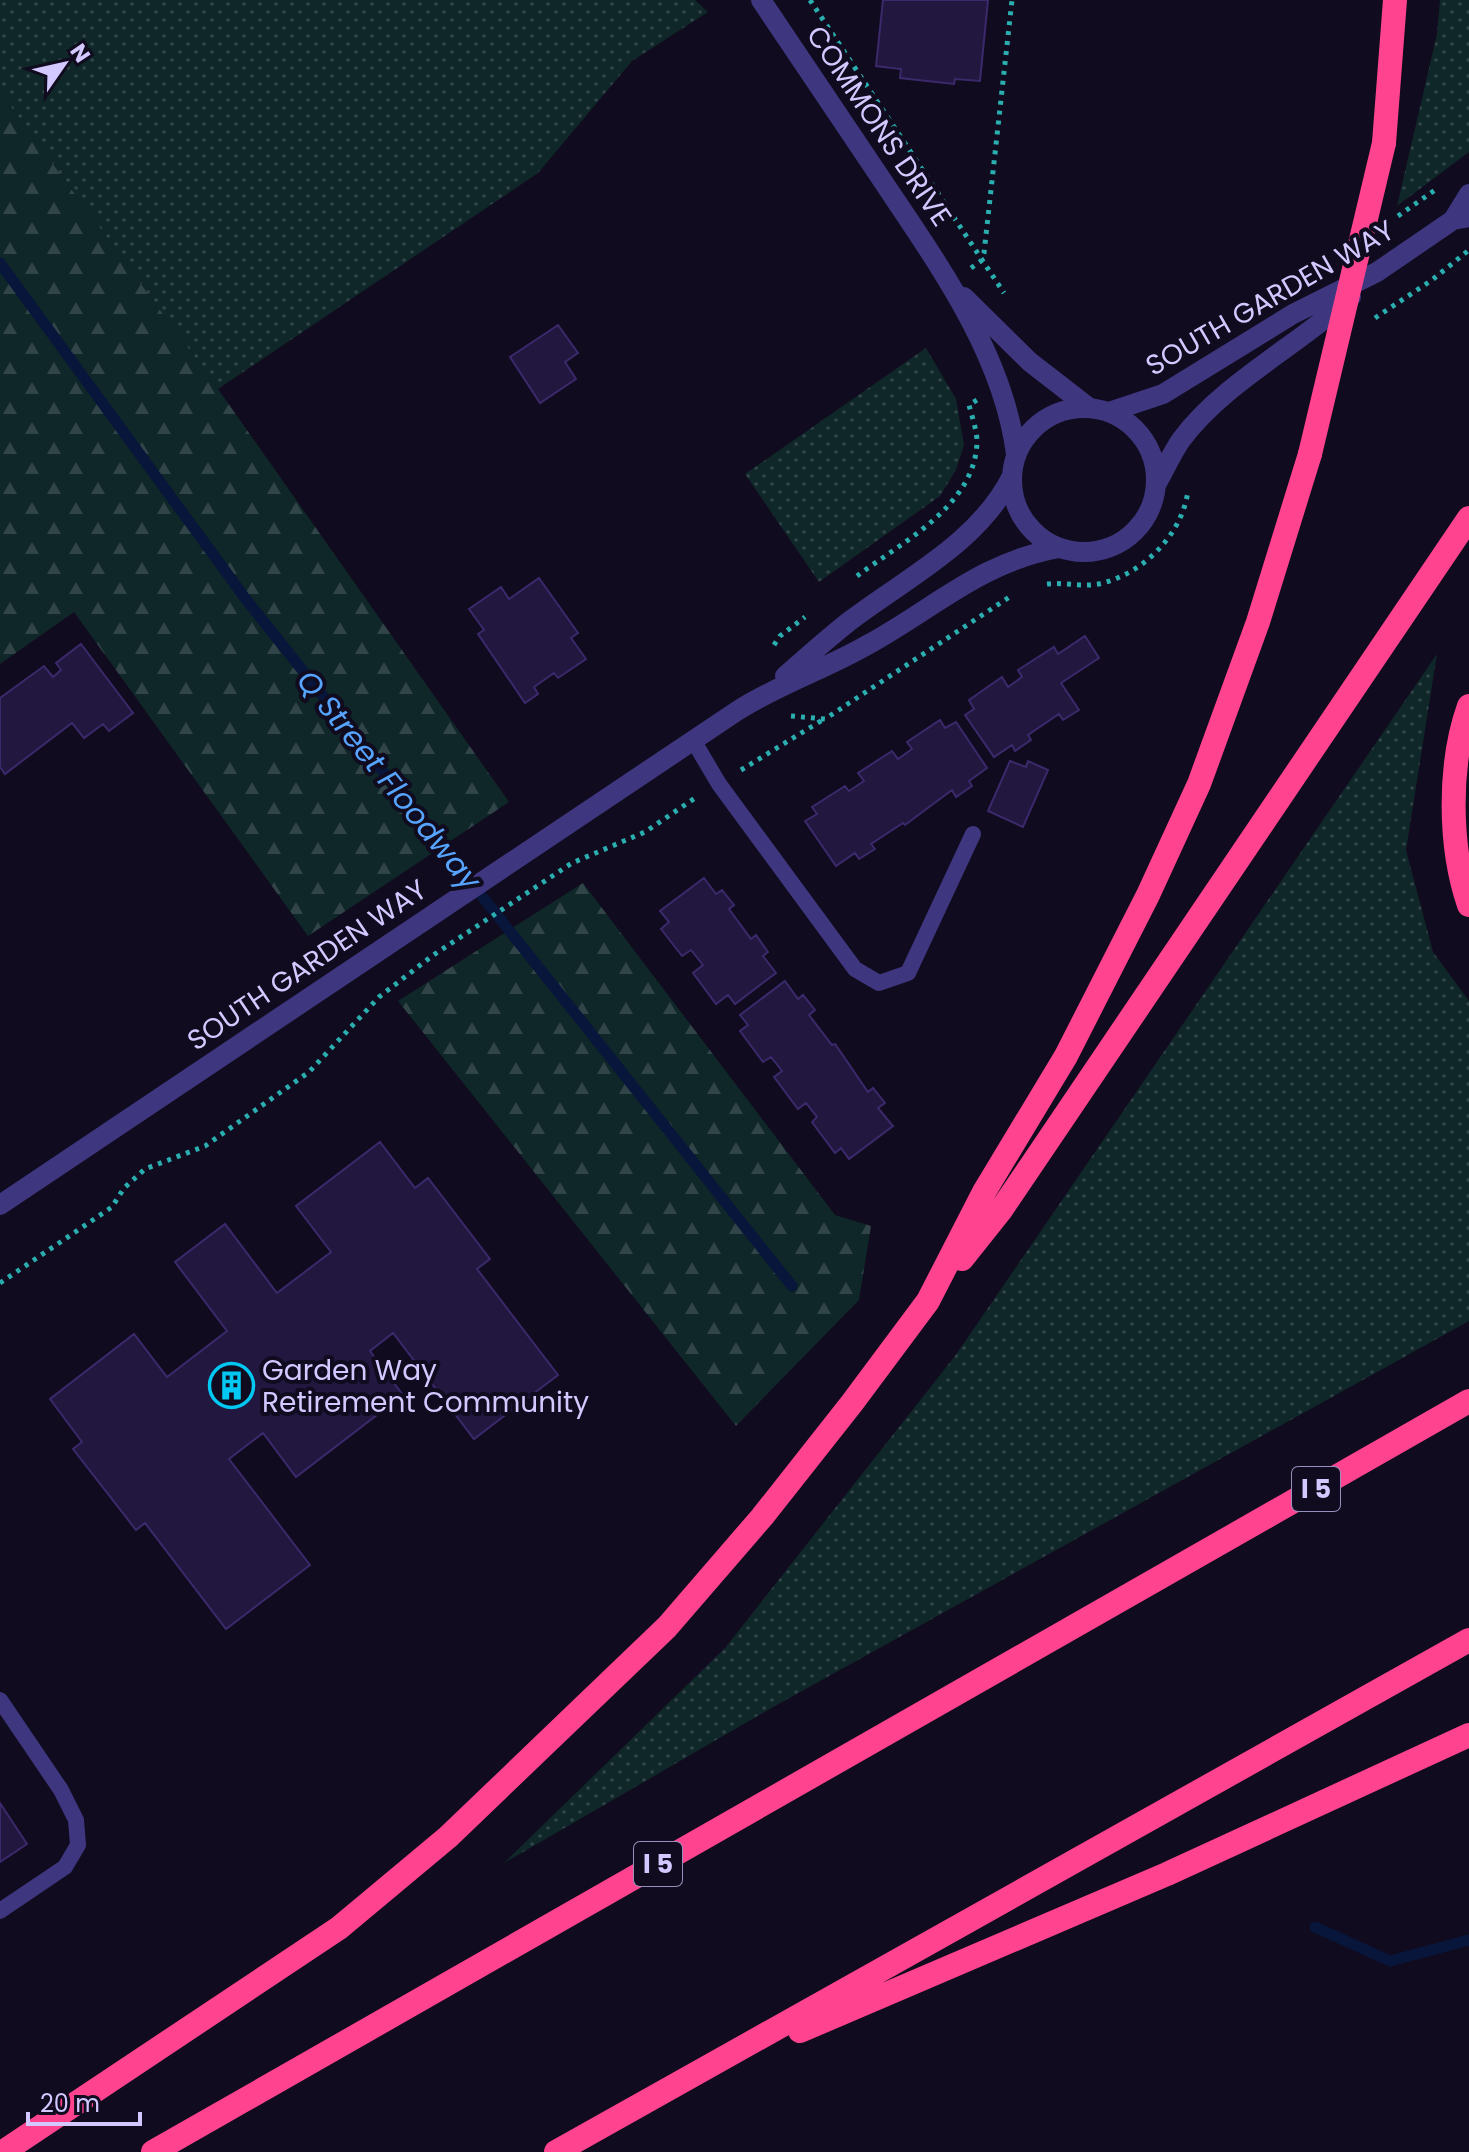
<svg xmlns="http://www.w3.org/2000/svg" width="1469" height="2152" viewBox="0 0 1469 2152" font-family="Poppins,sans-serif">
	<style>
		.grass { fill: url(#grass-dots) }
		.forest { fill: url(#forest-firs) }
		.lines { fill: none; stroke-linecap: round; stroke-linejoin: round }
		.stream { stroke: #08163b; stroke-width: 11 }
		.building { fill: #22173f; stroke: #3b296c; stroke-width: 2 }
		.path { stroke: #2baeb0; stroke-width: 5; stroke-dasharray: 4 6; stroke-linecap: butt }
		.service { stroke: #3e367e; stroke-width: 16 }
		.minor { stroke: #3e367e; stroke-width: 20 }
		.tertiary { stroke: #3e367e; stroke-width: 20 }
		.motorway { stroke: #ff438f; stroke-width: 24 }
		.motorway-bridge { stroke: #ff438f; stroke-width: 24 }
		.labels { text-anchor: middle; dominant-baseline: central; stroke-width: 8; stroke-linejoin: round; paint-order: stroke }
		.shield { fill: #100b1e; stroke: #988fbc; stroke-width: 2 }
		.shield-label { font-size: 26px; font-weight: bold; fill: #d3c8ff }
		.street-label { font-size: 28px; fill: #d3c8ff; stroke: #100b1e }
		.poi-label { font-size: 28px; fill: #d3c8ff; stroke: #100b1e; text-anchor: start }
		.water-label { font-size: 30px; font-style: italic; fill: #56a4ff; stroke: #100b1e }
	</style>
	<defs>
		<pattern id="grass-dots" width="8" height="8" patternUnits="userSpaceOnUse" patternTransform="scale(2)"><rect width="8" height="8" fill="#0f2728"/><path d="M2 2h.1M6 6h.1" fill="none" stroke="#314548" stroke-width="1.8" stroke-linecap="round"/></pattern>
		<pattern id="forest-firs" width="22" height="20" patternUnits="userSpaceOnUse" patternTransform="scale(2)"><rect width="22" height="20" fill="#0f2728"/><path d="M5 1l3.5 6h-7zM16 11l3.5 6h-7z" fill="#314548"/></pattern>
	</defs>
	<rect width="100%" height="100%" fill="#100b1e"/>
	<path class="grass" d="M0,0h695l13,12 -76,49 -94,112 -320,216 -218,-297z
		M1440,0h29v152l-72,54 40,-172z
		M926,348l30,51 8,46 -8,25 -16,26 -121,86 -74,-108z
		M1437,654l-31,196 27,102 36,49v320l-694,385 -271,157 221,-215 230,-292z"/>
	<path class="forest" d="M0,92l218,297 291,413 -201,134 -234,-324 -74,52z
		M583,883l252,332 36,11 -12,74 -123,126 -338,-425z"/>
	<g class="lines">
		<path class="stream" d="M0,263l245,335 547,688
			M1315,1927l75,34 79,-21"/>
	</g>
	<path class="building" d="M883,0h105l-8,81 -25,-2 -1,5 -54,-6 1,-9 -25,-3z
		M558,325l20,28 -13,9 11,17 -36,24 -30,-46z
		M539,578l39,55 -7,5 15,21 -28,19 -4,-5 -20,14 4,7 -13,9 -47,-69 6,-4 -15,-21 32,-22 8,12z
		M1085,636l14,22 -38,25 18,27 -16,10 -4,-6 -31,21 3,5 -16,11 -3,-6 -18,12 -29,-42 9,-6 -5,-9 33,-23 6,10 14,-10 -4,-7 36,-23 4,7z
		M81,644l52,69 -24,18 -6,-7 -19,14 -12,-15 -67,51 -5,-7v-69l44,-32 9,11 8,-7 -5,-7z
		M940,720l5,8 11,-6 31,46 -18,13 3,5 -16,11 -4,-7 -47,35 -2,-2 -32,21 4,5 -16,10 -4,-6 -19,13 -31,-45 12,-7 -5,-7 33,-21 4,5 15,-10 -6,-8 34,-22 6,8 14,-10 -5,-7z
		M1010,761l16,6 2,-6 20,9 -25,57 -35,-16z
		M704,878l12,16 6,-4 12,15 -5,4 22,30 5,-4 12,17 -5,4 13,17 -41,31 -7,-9 -12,9 -23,-31 10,-8 -12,-15 -9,6 -21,-27 8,-7 -9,-11z
		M785,981l13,18 5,-4 12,15 -6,5 23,30 3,-1 33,48 5,-4 12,15 -7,5 15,18 -44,33 -8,-11 -6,5 -23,-31 5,-5 -11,-14 -8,6 -24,-32 8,-6 -11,-14 -8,5 -23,-31 8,-6 -8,-10z
		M380,1142l35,46 13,-10 62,81 -13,10 81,106 -84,64 -81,-106 -23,18 33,44 -107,82 -33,-44 -34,26 81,106 -84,64 -81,-106 -9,7 -63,-81 9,-7 -32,-43 84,-65 33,43 60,-46 -52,-69 50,-38 52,69 54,-41 -35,-46z
		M0,1803l27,41 -27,18z"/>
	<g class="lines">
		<path class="path" d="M810,0l194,293
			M1398,216l37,-26
			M971,268l10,-7 3,-8 28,-253
			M1375,318l57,-38 37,-30
			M857,576c45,-34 118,-70 120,-134 0,-12 -5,-25 -8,-37l8,-5
			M1047,584c19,-2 38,4 56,-1 42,-11 80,-50 85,-93
			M774,645l6,-9 25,-19
			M791,716l34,3 186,-123
			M741,770l83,-51
			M0,1283l112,-76 12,-19 21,-19 60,-23 104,-74 70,-75 53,-41 140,-93 73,-31 53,-36"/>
		<path class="service" d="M693,740l26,44 136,185 24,14 29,-10 65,-139
			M0,1700l61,90 15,30 2,25 -13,22 -65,44"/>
		<path class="minor" d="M761,0c40,59 79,118 119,177 56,84 123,175 136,277
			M964,297l66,65 58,45"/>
		<path class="tertiary" d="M1453,220l16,-26
			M1012 480a72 72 0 1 1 144 0a72 72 0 1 1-144 0Z
			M1109,412l54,-18 130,-80 84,-42 76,-52 16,-3
			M1157,483c8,-14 15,-30 24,-43 42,-57 118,-95 170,-143
			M785,676c22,-19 43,-38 66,-56 57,-43 128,-78 161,-144
			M0,1205l737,-494c42,-27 89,-42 132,-67 67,-37 112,-82 190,-96"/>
		<path class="motorway" d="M1384,143l11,-143
			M1469,706c-21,59 -20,141 0,199
			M962,1259l39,-49 468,-692
			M800,2031l367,-157 302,-139
			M3,2152l336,-224 109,-91 219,-210 95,-110 90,-114 76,-102 56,-109 82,-136 82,-161 51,-111 59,-162 52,-168
			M153,2152l1316,-751
			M556,2152l913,-512"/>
		<path class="motorway-bridge" d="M1310,454l74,-311"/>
	</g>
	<defs>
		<symbol id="building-ring" viewBox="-11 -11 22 22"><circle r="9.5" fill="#100b1e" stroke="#00c8f3" stroke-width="1.5"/><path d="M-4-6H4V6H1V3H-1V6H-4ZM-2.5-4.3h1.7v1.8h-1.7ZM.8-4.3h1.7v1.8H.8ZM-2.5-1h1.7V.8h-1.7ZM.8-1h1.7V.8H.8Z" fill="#00c8f3"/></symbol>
	</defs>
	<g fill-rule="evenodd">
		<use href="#building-ring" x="206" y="1360" width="51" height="51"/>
	</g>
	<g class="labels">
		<g class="shield">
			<rect x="1292" y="1467" width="48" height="44" rx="6"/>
			<rect x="634" y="1842" width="48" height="44" rx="6"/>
		</g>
		<g class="shield-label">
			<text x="1316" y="1489">I 5</text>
			<text x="658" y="1864">I 5</text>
		</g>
		<g class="street-label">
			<text transform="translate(879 126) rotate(56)">COMMONS DRIVE</text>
			<text transform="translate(1270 298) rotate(-30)">SOUTH GARDEN WAY</text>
			<text transform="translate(307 965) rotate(-34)">SOUTH GARDEN WAY</text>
		</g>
		<g class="poi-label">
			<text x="262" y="1370">Garden Way<tspan x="262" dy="32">Retirement Community</tspan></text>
		</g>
		<g class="water-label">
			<text transform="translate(389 780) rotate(51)">Q Street Floodway</text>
		</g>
	</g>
	<g transform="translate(64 64) rotate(56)" stroke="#100b1e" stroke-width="6" paint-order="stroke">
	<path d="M0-6L14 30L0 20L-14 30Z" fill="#d3c8ff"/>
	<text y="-12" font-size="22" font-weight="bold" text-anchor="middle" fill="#d3c8ff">N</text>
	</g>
	<path d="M28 2112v12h112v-12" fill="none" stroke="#d3c8ff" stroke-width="4"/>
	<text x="40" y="2112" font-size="24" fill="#d3c8ff" stroke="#100b1e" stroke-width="6" paint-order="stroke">20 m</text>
</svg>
